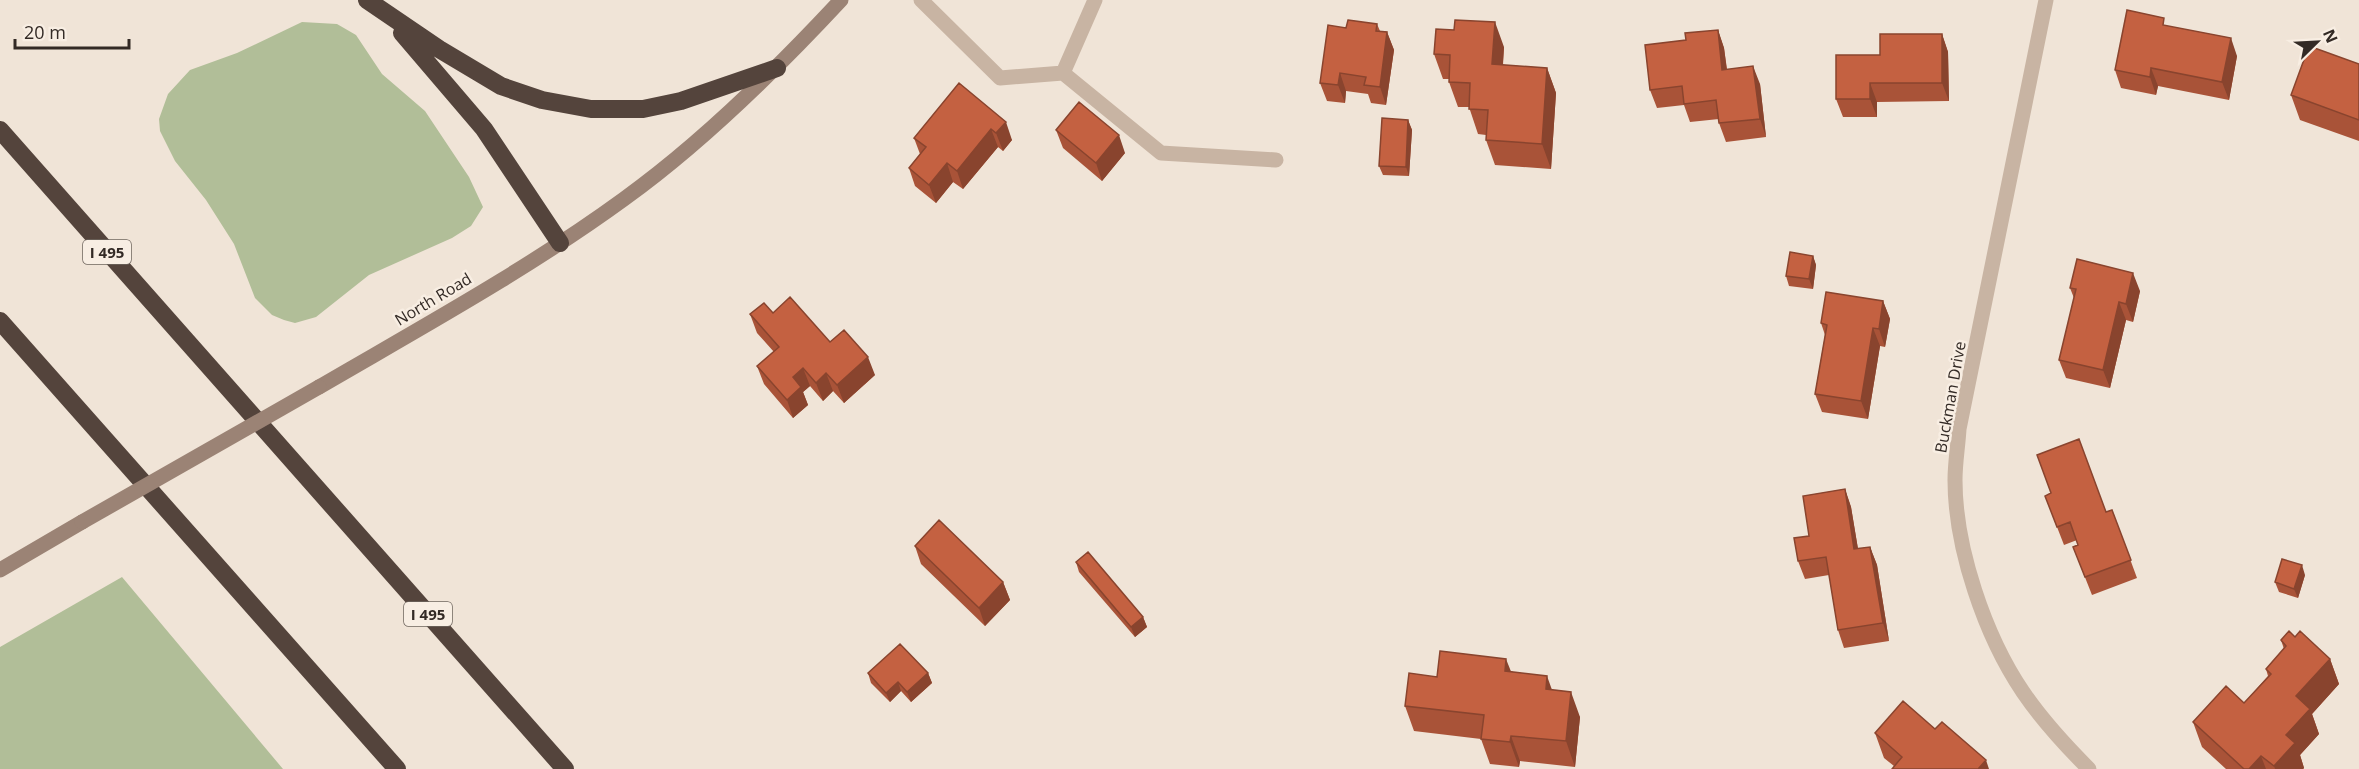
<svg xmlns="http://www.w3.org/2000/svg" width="2359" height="769" viewBox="0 0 2359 769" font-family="'Open Sans',sans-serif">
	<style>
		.green { fill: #b1be98 }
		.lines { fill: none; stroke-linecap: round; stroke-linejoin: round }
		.service { stroke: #c8b4a3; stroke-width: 15 }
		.minor { stroke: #c8b4a3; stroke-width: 15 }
		.secondary { stroke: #9b8375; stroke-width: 15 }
		.motorway { stroke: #54443c; stroke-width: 18 }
		.secondary-bridge { stroke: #9b8375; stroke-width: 15 }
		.wall { fill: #a95338 }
		.shaded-wall { fill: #89442e }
		.building { fill: #c46141; stroke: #89442e; stroke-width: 1.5 }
		.labels { text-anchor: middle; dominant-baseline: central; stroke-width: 5; stroke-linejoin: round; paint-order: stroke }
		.shield { fill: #f8eee3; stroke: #6e655e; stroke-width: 1.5 }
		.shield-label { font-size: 15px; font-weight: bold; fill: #332a25 }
		.street-label { font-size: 16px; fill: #332a25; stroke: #f8eee3 }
	</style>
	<rect width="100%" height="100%" fill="#f0e4d7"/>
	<path class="green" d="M302,22l35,2 19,11 26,39 43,37 44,66 14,30 -12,19 -19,12 -83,37 -53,42 -21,6 -11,-3 -12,-5 -17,-17 -21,-54 -28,-44 -31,-39 -15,-30 -1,-12 9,-25 22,-24 47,-17z
		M122,577l161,192h-283v-122z"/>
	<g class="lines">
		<path class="service" d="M921,0l79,78 63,-5
			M1095,0l-32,73 98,80 115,7"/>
		<path class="minor" d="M2046,0l-87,429c-1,17 -4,34 -4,51 0,68 30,156 68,212 19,28 42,53 66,77"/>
		<path class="secondary" d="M319,387c103,-60 209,-118 305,-188 78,-56 151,-128 217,-199
			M0,570l82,-48"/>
		<path class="motorway" d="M367,0l72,49 62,37 41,14 49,9h52l38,-8 96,-33
			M402,33l82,96 76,114
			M0,130l565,639
			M0,321l397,448"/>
		<path class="secondary-bridge" d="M82,522l237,-135"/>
	</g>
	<path class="wall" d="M1377,24l3,7 7,1 7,18 -8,55 -15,-2 -3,-9 -22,-3 -1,12 -18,-2 -7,-18 26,-55z
		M2167,26l70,30 -8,44 -71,-14 -2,9 -35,-7 -6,-18z
		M1718,30l6,18 3,21 33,15 6,53 -40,5 -7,-19v-4l-29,3 -6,-17 -27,3 -7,-18 36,-50z
		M1942,34l6,18 1,49 -72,1v15h-34l-7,-18 44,-44z
		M1504,47l-1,18 44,3 9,25 -5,76 -56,-4 -9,-25v-5l-8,-1 -9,-27h-11l-9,-25v-3h-6l-9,-25z
		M2359,64v77l-59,-21 -9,-25z
		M959,83l53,57 -9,11 -5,-4 -35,42 -10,-7 -17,21 -21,-17 -6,-18 11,-14 -6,-16z
		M1408,120l4,10 -3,46 -26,-1 -4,-9z
		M1056,130l69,23 -23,28 -39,-33z
		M1813,256l3,9 -3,24 -24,-3 -3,-10z
		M2070,288l70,3 -7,31 -7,-2 -16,68 -44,-10 -7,-18 15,-62z
		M1883,301l7,18 -5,28 -5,-1 -12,73 -46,-7 -7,-18 10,-59 -4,-12z
		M773,313l57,29 45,33 -31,28 -11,-12 -10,10 -13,-15 -7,6 5,13 -15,13 -29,-34 -7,-18 17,-14 -17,-19 -7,-19z
		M1845,489l6,18 7,42 12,-2 7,18 12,76 -45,7 -6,-18 -9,-55 -24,4 -7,-18 11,-25z
		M2045,496l61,16 6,-2 25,68 -45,17 -19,-48 5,-2 -1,-5 -13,5z
		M915,546l88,36 7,18 -25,26 -64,-62z
		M1076,562l67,55 4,10 -12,10 -56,-65z
		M2305,575l-7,23 -19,-6 -4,-10z
		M2295,637l35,22 9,25 -27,30 7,20 -19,21 4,13 -1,1h-77l-24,-22 -9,-25 51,-19 24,-27 -2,-7 18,-20 -3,-9z
		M1511,671l41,19 28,27 -5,50 -55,-6 -1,6 -29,-3 -9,-25 -67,-8 -9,-25 32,-29z
		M868,673h60l4,10 -21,19 -10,-11 -11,11 -19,-19z
		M1935,729l-41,37 -10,-8 -9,-25z"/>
	<path class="shaded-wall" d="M1495,22l9,25 -3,42 -9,-25z
		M1718,30l6,18 5,40 -7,-18z
		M1387,32l7,18 -8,55 -6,-18z
		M1942,34l6,18 1,49 -7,-18z
		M2231,38l6,18 -8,44 -7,-18z
		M1753,66l7,18 6,53 -6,-18z
		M1547,68l9,25 -5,76 -9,-25z
		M2151,68l7,18 -2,9 -6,-18z
		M1340,73l6,18 -1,12 -7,-18z
		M1870,83l7,19v15l-7,-18z
		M1408,120l4,10 -3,46 -3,-9z
		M1006,122l6,18 -9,11 -7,-18z
		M991,129l7,18 -35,42 -6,-18z
		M1119,135l6,18 -23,28 -6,-18z
		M947,163l6,19 -17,21 -7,-18z
		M1813,256l3,9 -3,24 -4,-10z
		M2133,273l7,18 -7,31 -7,-18z
		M1883,301l7,18 -5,28 -6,-18z
		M2119,302l7,18 -16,68 -7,-18z
		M1873,328l7,18 -12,73 -7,-18z
		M868,357l7,18 -31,28 -7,-18z
		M803,368l7,18 -7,6 5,13 -15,13 -6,-18 6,-23z
		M826,373l7,18 -10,10 -7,-18z
		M1845,489l6,18 10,60 -7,-18z
		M1870,547l7,18 12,76 -6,-18z
		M2302,565l3,10 -7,23 -4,-9z
		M1003,582l7,18 -25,26 -6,-18z
		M1143,617l4,10 -12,10 -4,-10z
		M1506,659l10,25 -11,-13z
		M2330,659l9,25 -27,30 7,20 -19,21 4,13 -1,1h-28l-1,-3 12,-31 10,-39z
		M928,673l4,10 -21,19 -4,-10z
		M1547,676l9,25 -10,-12z
		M898,682l3,9 -11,11 -4,-9z
		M1571,692l9,25 -5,50 -9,-26z
		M1511,736l9,25 -1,6 -9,-25z
		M2261,756l5,13h-17z
		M1986,760l3,9h-10v-1z"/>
	<path class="building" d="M2127,10l37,8 -1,7 68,13 -9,44 -71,-14 -1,9 -35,-7z
		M1348,20l29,4 -1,7 11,1 -7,55 -16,-2 2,-8 -26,-4 -2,12 -18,-2 8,-58 18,3z
		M1455,20l40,2 -3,42 55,4 -5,76 -56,-4 2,-30 -19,-1 1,-26 -21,-1 1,-27 -16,-1 2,-25 18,1z
		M1718,30l4,40 31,-4 7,53 -41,4 -3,-23 -32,4 -2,-18 -32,4 -5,-45 41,-5 -1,-7z
		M1880,34h62v49h-72v16h-34v-44h44z
		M2309,46l50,18v56l-68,-25z
		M959,83l47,39 -10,11 -5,-4 -34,42 -10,-8 -18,22 -20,-17 17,-21 -12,-9z
		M1079,102l40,33 -23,28 -40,-33z
		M1382,118l26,2 -2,47 -27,-1z
		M1790,252l23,4 -4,23 -23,-3z
		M2077,259l56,14 -7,31 -7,-2 -16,68 -44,-10 17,-71 -6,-1z
		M1826,292l57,9 -4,28 -6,-1 -12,73 -46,-7 12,-69 -6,-2z
		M790,297l40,45 14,-12 24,27 -31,28 -11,-12 -10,10 -13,-15 -10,9 8,10 -14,13 -30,-34 22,-19 -29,-33 14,-11 9,10z
		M2079,439l27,73 6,-2 19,50 -46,17 -12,-30 5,-2 -8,-23 -13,5 -12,-31 6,-3 -14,-38z
		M1845,489l9,60 16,-2 13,76 -45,7 -12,-73 -28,4 -4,-23 15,-2 -6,-40z
		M939,520l64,62 -24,26 -64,-62z
		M1088,552l55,65 -12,10 -55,-65z
		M2282,559l20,6 -8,24 -19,-7z
		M2289,631l6,6 5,-6 30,28 -34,37 14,13 -24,26 9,8 -21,23 -13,-10 -12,13h-5l-51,-47 33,-36 18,17 27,-29 -5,-5 20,-23 -5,-6z
		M900,644l28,29 -21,19 -9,-10 -12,11 -18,-20z
		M1440,651l66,8 -1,12 42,5 -1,13 25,3 -5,49 -55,-5 -1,6 -29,-3 3,-24 -79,-9 4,-33 28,4z
		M1903,701l32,28 7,-7 44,38 -7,8 1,1h-88l10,-12 -27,-24z"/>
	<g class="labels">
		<g class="shield">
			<rect x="83" y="240" width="48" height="24" rx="4.5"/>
			<rect x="404" y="602" width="48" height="24" rx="4.5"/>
		</g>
		<g class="shield-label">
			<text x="107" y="252">I 495</text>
			<text x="428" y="614">I 495</text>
		</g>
		<g class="street-label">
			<text transform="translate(433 299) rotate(-31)">North Road</text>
			<text transform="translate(1950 397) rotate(-80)">Buckman Drive</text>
		</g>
	</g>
	<g transform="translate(2317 42) rotate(66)" stroke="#f8eee3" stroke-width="4.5" paint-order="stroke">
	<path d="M0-4.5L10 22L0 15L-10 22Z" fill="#332a25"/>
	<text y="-9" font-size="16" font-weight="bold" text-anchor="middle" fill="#332a25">N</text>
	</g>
	<path d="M15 39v9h114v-9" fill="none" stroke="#332a25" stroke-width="3"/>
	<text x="24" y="39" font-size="18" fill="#332a25" stroke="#f8eee3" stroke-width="4.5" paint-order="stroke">20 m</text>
</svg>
